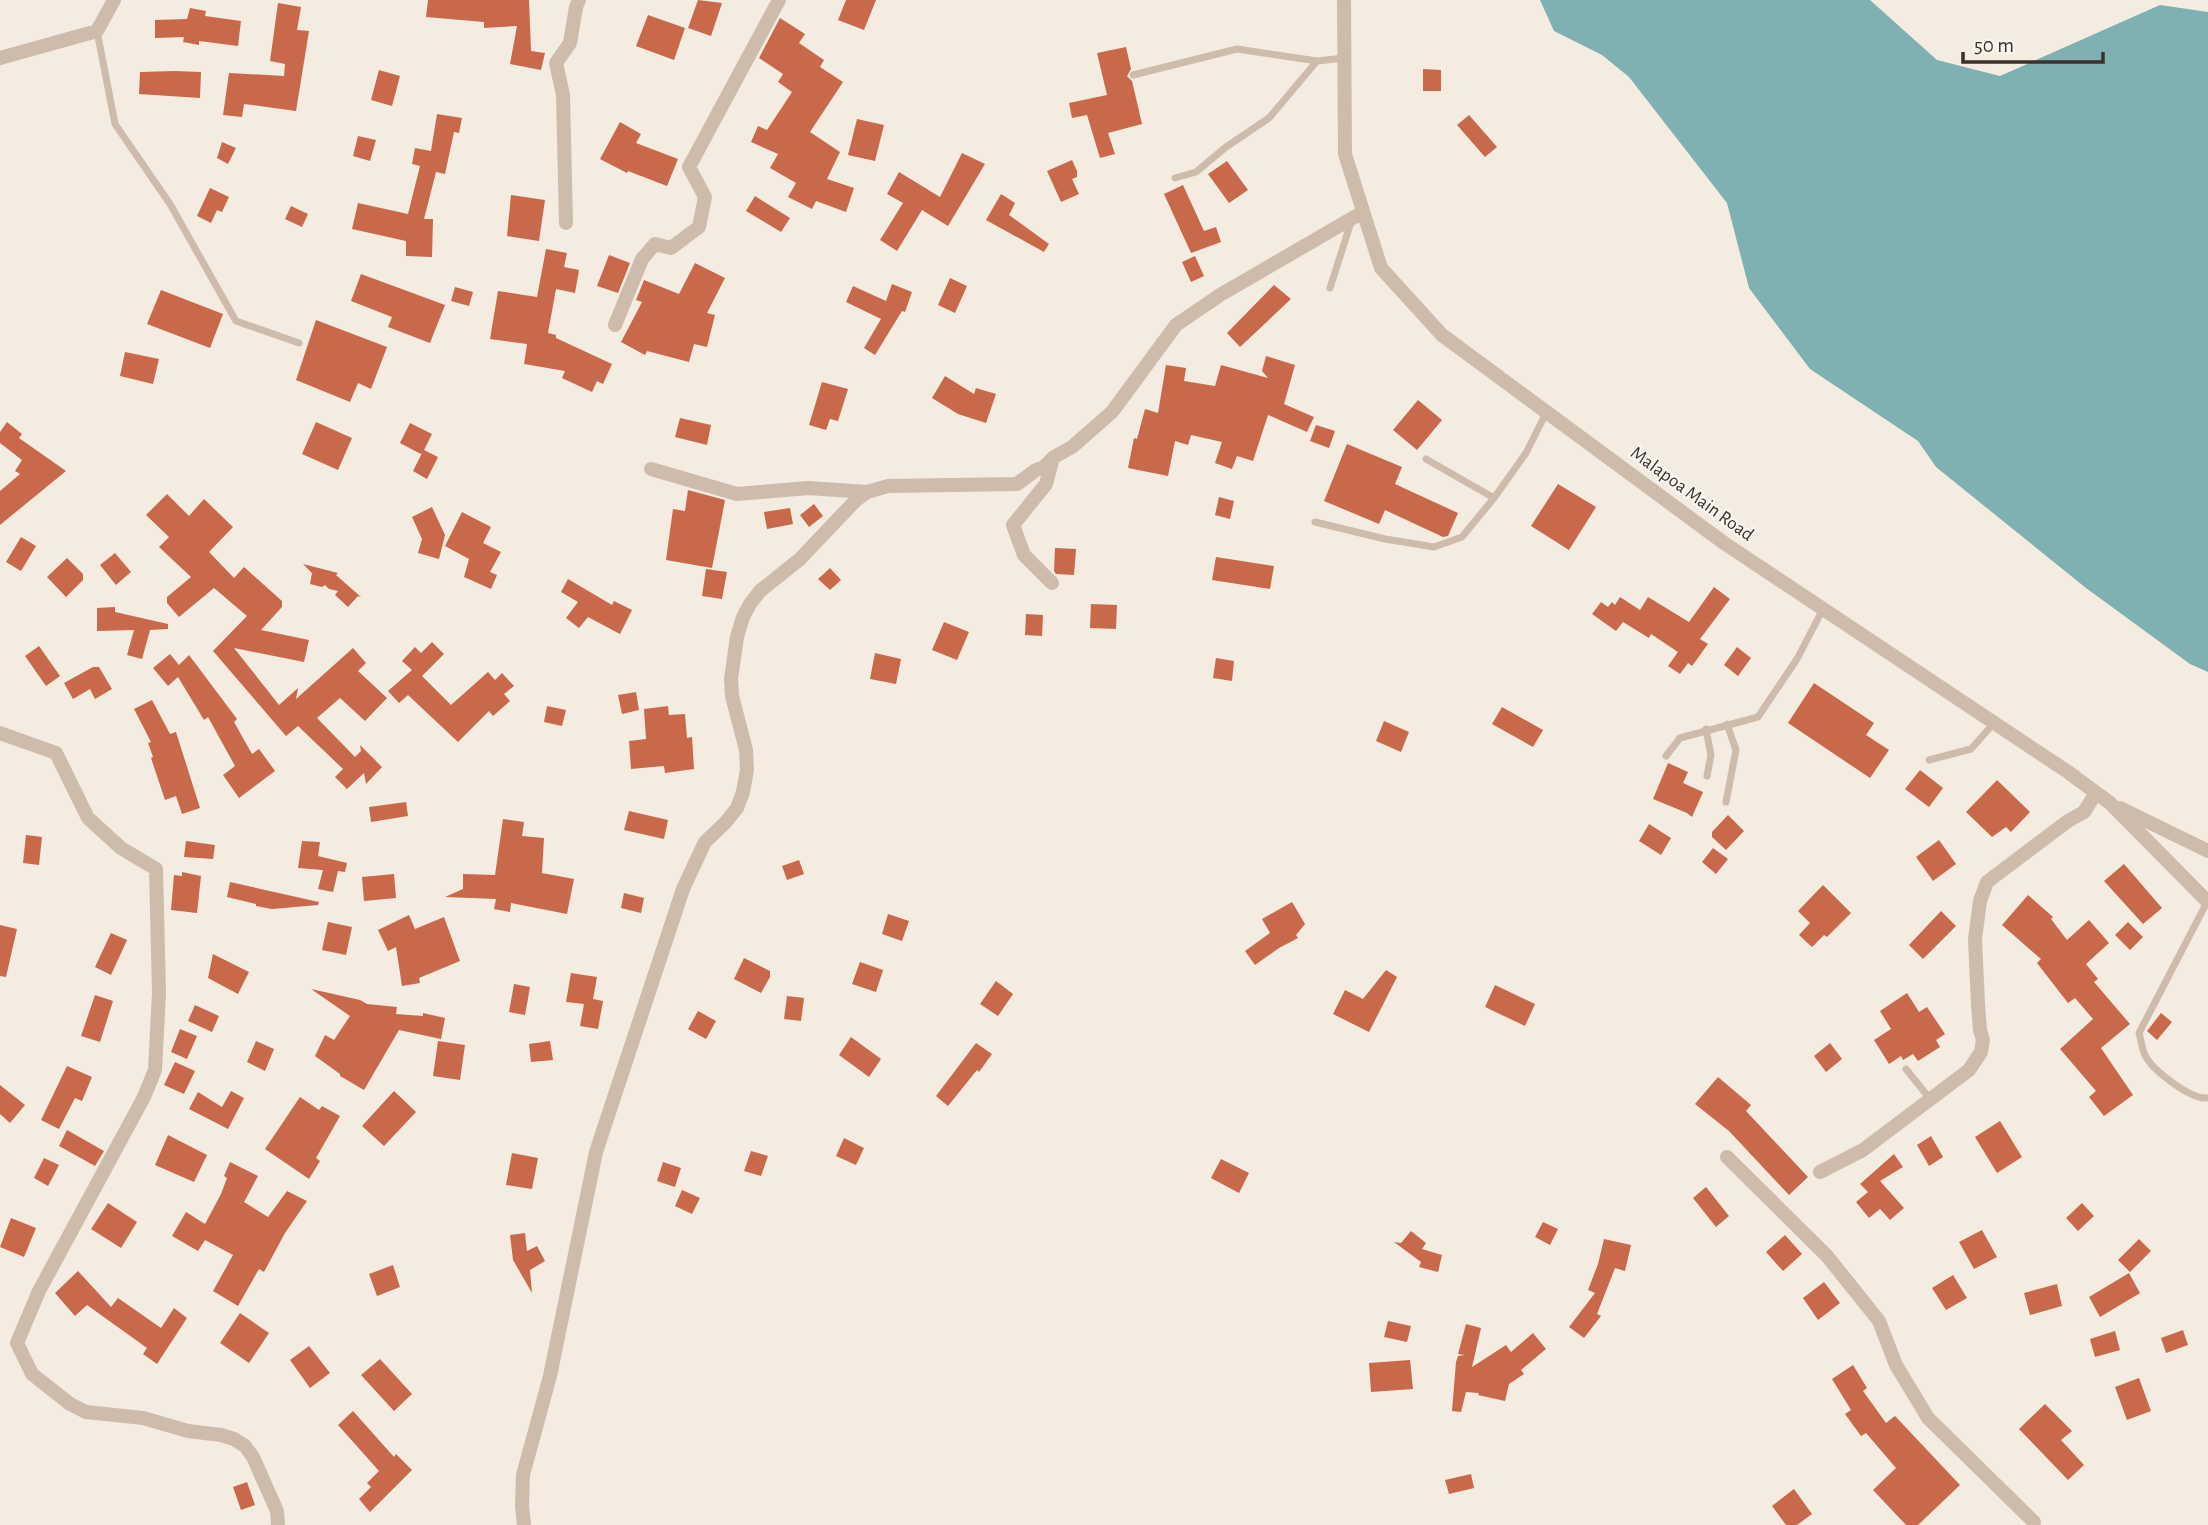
<svg xmlns="http://www.w3.org/2000/svg" width="2208" height="1525" viewBox="0 0 2208 1525" font-family="'Alegreya Sans',sans-serif">
	<style>
		.water { fill: #7fb0b2 }
		.building { fill: #c8694b }
		.lines { fill: none; stroke-linecap: round; stroke-linejoin: round }
		.lane { stroke: #cdbbac; stroke-width: 7 }
		.street { stroke: #cdbbac; stroke-width: 14 }
		.labels { text-anchor: middle; dominant-baseline: central; stroke-width: 5; stroke-linejoin: round; paint-order: stroke }
		.street-label { font-size: 19px; fill: #3b302b; stroke: #fbf5ee }
	</style>
	<rect width="100%" height="100%" fill="#f4ebe1"/>
	<path class="water" d="M1540,0h330l67,60 63,16 160,-71 48,7v660l-18,-8 -104,-76 -150,-121 -18,-26 -108,-72 -61,-81 -22,-85 -98,-126 -27,-22 -48,-24z"/>
	<path class="building" d="M428,0h101l2,51 14,2 -4,17 -31,-6 7,-38 -33,2v-6l-58,-5z
		M698,0l24,3 -11,33 -23,-8z
		M846,0h30l-12,30 -26,-10z
		M278,3l23,4 -4,23 12,1 -13,80 -52,-7 -2,13 -19,-2 6,-42 55,3 1,-12 -15,-3z
		M190,8l16,3 -1,5 36,5 -3,25 -39,-5v4l-16,-3 1,-5 -29,1v-18l32,-1z
		M648,15l37,13 -11,32 -38,-14z
		M780,18l25,16 -6,9 25,17 -4,7 23,15 -33,50 30,20 -13,27 27,9 -8,24 -30,-11 -4,8 -24,-12 8,-14 -26,-15 8,-14 -27,-12 7,-16 9,4 25,-38 -14,-10 5,-8 -24,-16z
		M1126,47l5,22 -4,7 5,5 10,43 -34,9 7,21 -15,4 -13,-43 -15,3 -3,-15 38,-8 -10,-42z
		M1423,69l18,1v21h-18z
		M379,70l21,6 -8,30 -21,-6z
		M174,71l27,1 -1,26 -61,-4 1,-22z
		M437,114l25,4 -3,15 -5,-1 -9,42 -9,-2 -12,47h9l-1,38 -26,-1v-15l-54,-12 6,-26 50,11 12,-48 -8,-2 3,-16 16,3z
		M1469,115l28,32 -12,10 -28,-32z
		M857,119l27,6 -9,36 -27,-6z
		M620,122l21,12 -5,9 42,16 -11,27 -39,-15 -1,2 -27,-14z
		M358,136l18,4 -6,21 -17,-5z
		M222,142l14,6 -8,16 -11,-6z
		M962,153l23,11 -37,62 -26,-16 -25,41 -17,-11 23,-37 -16,-9 12,-22 41,25z
		M1072,160l5,11v6l-5,2 7,15 -18,8 -14,-31z
		M1227,161l21,29 -19,13 -21,-29z
		M1183,185l21,46 12,-4 5,15 -30,11 -27,-59z
		M210,188l19,9 -7,15 -5,-2 -6,13 -14,-7z
		M1001,194l14,9 -6,12 40,29 -5,8 -58,-32z
		M511,195l34,5 -6,41 -32,-5z
		M755,196l35,22 -9,14 -35,-21z
		M291,206l17,8 -6,13 -17,-8z
		M546,249l21,4 -3,14 15,3 -4,23 -19,-4 -8,44 8,2v3l56,26 -9,20 -6,-3 -5,11 -30,-14 3,-7 -41,-7 3,-20 -37,-5 8,-48 39,6z
		M609,255l21,8 -12,30 -21,-7z
		M1195,256l9,20 -13,6 -9,-20z
		M695,263l30,15 -18,35 8,2 -8,32 -13,-3 -5,18 -42,-11 -2,4 -24,-13 21,-40 -6,-2 8,-20 35,14z
		M361,274l84,31 -15,38 -42,-16 4,-10 -41,-16z
		M950,278l17,8 -12,27 -17,-8z
		M892,284l20,8 -7,20 -3,-1 -27,44 -11,-7 17,-29 -35,-17 7,-16 33,15z
		M1274,285l17,14 -51,48 -13,-14z
		M455,287l18,5 -4,14 -18,-5z
		M161,290l62,24 -13,34 -63,-24z
		M316,320l71,27 -16,42 -13,-6 -8,19 -54,-22z
		M125,352l34,7 -6,25 -33,-8z
		M1266,356l29,9 -11,39 30,13 -7,15 -39,-17 -15,46 -16,-5 -5,13 -17,-6 7,-21 -31,-7 -3,10 -13,-4 -7,35 -40,-8 6,-30 3,1 8,-30 13,4 8,-48 20,3 -2,13 31,5 6,-21 47,13 -6,-7z
		M945,376l29,18 2,-6 20,6 -10,29 -28,-9 -26,-16z
		M822,382l26,7 -10,32 -8,-2 -4,11 -17,-5z
		M1418,400l24,20 -25,30 -24,-20z
		M680,418l31,7 -4,20 -32,-8z
		M7,422l15,12 -3,4 47,33 -66,54v-34l20,-17 -5,-3 7,-11 -22,-17v-11z
		M316,422l36,16 -14,32 -36,-16z
		M410,423l22,11 -8,16 14,7 -11,22 -14,-8 10,-20 -2,3 -21,-11z
		M1316,425l19,6 -6,17 -19,-7z
		M1347,444l55,23 -7,17 63,29 -10,23 -5,1 -58,-27 -6,14 -55,-23z
		M1558,484l38,23 -27,43 -38,-24z
		M688,490l37,10 -13,68 -46,-8 7,-51 12,2z
		M167,494l22,22 15,-17 29,28 -24,25 25,26 10,-11 38,34v6l-21,23 48,10 -5,22 -70,-14 45,57 19,-17 -2,11 57,-51 13,15 -8,8 29,27 -22,23 -25,-23 -23,20 38,39 6,-6 -1,-6 22,22 -16,17 -2,-11 -17,16 -12,-12 8,-8 -45,-43 -12,10 -73,-85 34,-35 -33,-28 -35,29 -12,-14v-6l24,-20 -32,-30 10,-10 -23,-22z
		M1219,497l15,4 -4,18 -15,-4z
		M814,504l9,12 -14,11 -9,-12z
		M432,507l13,28 -6,24 -21,-6 4,-14 -10,-22z
		M790,508l3,16 -26,5 -3,-17z
		M462,512l29,15 -8,16 18,9 -11,20 7,3 -6,14 -27,-12 5,-18 -24,-13z
		M21,537l15,9 -15,25 -15,-9z
		M1055,548l21,1 -2,26 -18,-1 -2,-3z
		M115,553l16,19 -15,13 -16,-20z
		M1216,557l58,9 -4,23 -58,-9z
		M67,558l16,16v6l-17,17 -19,-20z
		M303,564l35,9 -2,2 25,22 -3,-1 -10,11 -13,-12 3,-4 -9,-2 -4,-4 -3,2 -12,-3 2,-11z
		M830,568l11,12 -11,10 -12,-11z
		M706,569l21,3 -5,27 -20,-3z
		M568,579l44,26 2,-4 18,9 -12,24 -32,-17 -9,11 -13,-10 12,-16 -17,-10z
		M1714,587l16,12 -30,40 8,5 -16,22 -4,-3 -8,11 -12,-8 10,-14 -27,-18 -2,4 -26,-16 -7,9 -24,-17 9,-12 7,5 4,-5 3,3 5,-8 20,13 8,-13 41,25z
		M1091,604l26,1 -1,24 -26,-1z
		M115,607v5l53,12v5l-18,1 -8,29 -15,-4 7,-25 -37,1v-23z
		M1026,614l17,1 -1,21 -17,-1z
		M944,622l25,10 -12,28 -25,-10z
		M432,642l12,12 -22,22 29,29 37,-33 7,8 7,-7 12,13 -10,8 6,7 -17,15 -4,-5 -31,31 -50,-47 -9,8 -11,-12 24,-21 -10,-9 13,-14 6,6z
		M39,646l21,30 -14,10 -21,-30z
		M1737,647l14,11 -13,18 -14,-11z
		M875,653l26,6 -5,25 -26,-5z
		M170,654l9,11 10,-10 48,64 -3,3 18,32 7,-5 16,22 -36,27 -16,-23 12,-9 -27,-49 -4,3 -26,-43 -10,9 -15,-18z
		M1216,658l18,3 -2,20 -19,-3z
		M93,667h6l13,22 -17,10 -5,-10 -17,10 -9,-16z
		M1814,683l60,40 -8,12 23,15 -19,28 -82,-55z
		M636,692l3,18 -17,4 -4,-19z
		M152,700l18,34 6,-2 24,76 -18,6 -6,-18 -11,4 -14,-42 2,-1 -5,-14 3,-1 -17,-33z
		M547,706l19,4 -4,16 -18,-4z
		M668,706l1,9 16,-1 2,24 5,-1 2,32 -29,4 -1,-7 -33,3 -2,-28 17,-2 -2,-30z
		M1502,707l41,23 -10,17 -41,-23z
		M1384,721l25,11 -8,20 -25,-11z
		M1668,763l20,9 -5,11 20,9 -11,25 -5,-4 -34,-14z
		M1920,770l23,18 -14,19 -24,-18z
		M1997,780l33,32 -19,20 -5,-5 -14,10 -26,-25z
		M406,802l2,14 -37,6 -2,-15z
		M629,811l39,9 -4,19 -40,-9z
		M1728,815l16,16 -18,19 -14,-13v-5z
		M503,819l21,3 -2,14 22,2 -2,35 32,6 -7,35 -56,-11 -1,9 -16,-3 2,-10 -51,-2 18,-8v-15l32,1z
		M1649,824l22,14 -10,17 -22,-14z
		M26,835l16,2 -3,28 -16,-2z
		M1939,840l17,24 -23,17 -17,-24z
		M186,841l29,4 -2,14 -29,-2z
		M302,841l18,1 -2,14 29,7 -2,9 -7,-1 -5,21 -15,-3 5,-19 -25,-2z
		M1713,848l15,11 -12,15 -14,-12z
		M799,860l5,14 -17,6 -5,-14z
		M2124,864l38,44 -19,16 -39,-43z
		M182,872l19,4 -4,37 -26,-3 3,-35 8,1z
		M394,874l2,24 -32,3 -2,-24z
		M230,882l89,20 -1,3 -46,4 -16,-3v-2l-29,-7z
		M1823,885l28,28 -24,24 -3,-2 -12,12 -13,-12 11,-12 -12,-12z
		M624,893l20,5 -3,15 -20,-5z
		M2028,895l25,22 -2,2 16,21 22,-20 20,23 -23,21 12,15 -4,3 36,42 -29,24 32,47 -29,21 -15,-19 7,-6 -36,-42 33,-30 -18,-21 -7,5 -31,-40 4,-4 -39,-34z
		M1292,902l13,22 -9,11 2,3 -19,10 -24,17 -10,-14 25,-18 -8,-14z
		M1941,911l15,15 -33,33 -14,-14z
		M888,914l21,7 -7,20 -20,-7z
		M409,915l6,14 29,-12 16,44 -41,17 1,5 -18,3 -6,-39 -8,4 -10,-21z
		M328,922l24,5 -6,28 -24,-5z
		M2128,922l15,15 -13,13 -15,-15z
		M0,925l17,4 -11,48 -6,-1z
		M111,933l16,7 -16,35 -16,-8z
		M213,954l36,18 -11,22 -30,-16z
		M744,958l26,13v6l-9,16 -27,-14z
		M860,962l23,8 -7,22 -24,-8z
		M1386,970l11,7 -28,55 -36,-18 12,-24 18,9z
		M571,973l26,4 -4,22 10,2 -5,28 -18,-3 4,-22 -18,-2z
		M996,981l17,13 -15,22 -18,-12z
		M514,984l16,3 -5,28 -16,-3z
		M1495,985l40,19 -10,22 -40,-19z
		M311,989l49,11 7,4 30,3 -1,7 27,2v-3l22,5 -4,21 -42,-9 -35,60 -24,-14v-2l-25,-18 10,-21 9,5 16,-24z
		M1907,993l12,19 8,-5 18,27 -9,6 4,7 -22,14 -5,-7 -10,6 -2,-4 -12,8 -15,-24 17,-11 -11,-18z
		M95,995l18,6 -13,41 -19,-6z
		M787,996l17,2 -3,23 -17,-2z
		M195,1005l24,11 -7,16 -24,-11z
		M698,1011l18,10 -10,18 -18,-10z
		M2161,1013l11,9 -15,18 -10,-9z
		M180,1029l17,7 -10,23 -16,-7z
		M851,1037l30,22 -12,18 -30,-22z
		M256,1041l18,8 -9,22 -18,-9z
		M438,1041l27,4 -5,35 -27,-4z
		M550,1041l3,19 -22,2 -2,-18z
		M976,1043l16,11 -13,18 -2,-2 -29,36 -12,-10z
		M1830,1043l12,16 -16,13 -12,-16z
		M175,1062l20,9 -11,23 -20,-9z
		M67,1066l25,11 -10,24 -7,-3 -16,31 -18,-9z
		M1718,1077l33,28 -5,6 62,66 -19,18 -60,-64 -34,-27z
		M0,1085l25,20 -15,18 -10,-9z
		M231,1091l13,7 -16,31 -39,-20 9,-17 24,15z
		M394,1091l22,21 -32,34 -22,-20z
		M300,1097l19,13 3,-4 18,10 -24,42 4,3 -11,18 -44,-30z
		M2000,1121l22,36 -25,16 -22,-36z
		M67,1130l37,21 -9,15 -36,-20z
		M168,1135l39,20 -13,27 -39,-17z
		M1931,1136l12,21 -14,9 -12,-21z
		M844,1138l20,10 -8,17 -20,-9z
		M751,1151l17,5 -7,20 -17,-5z
		M512,1153l26,5 -6,31 -26,-4z
		M1894,1154l9,13 -23,14 24,27 -14,12 -10,-11 -11,9 -13,-16 12,-10 -8,-8z
		M44,1158l15,7 -11,21 -14,-8z
		M1221,1159l28,14 -10,20 -28,-15z
		M230,1162l28,14 -14,26 24,15 19,-26 20,10 -22,32 -21,39 -5,-3 -21,37 -25,-15 20,-36 -28,-15 -7,11 -26,-15 14,-24 19,12 16,-30 6,-16 -3,-2z
		M663,1162l18,6 -6,19 -18,-6z
		M1706,1187l23,29 -13,11 -23,-29z
		M682,1190l18,8 -8,16 -17,-8z
		M108,1203l29,19 -16,26 -30,-19z
		M2082,1203l12,13 -16,15 -12,-13z
		M11,1218l25,10 -12,29 -24,-10z
		M1543,1222l15,7 -8,16 -15,-8z
		M1982,1230l15,27 -23,12 -15,-27z
		M1411,1231l15,12 -4,6 20,6 -4,17 -19,-5 2,-5 -27,-20 7,1z
		M525,1233l2,18 10,-5 8,15 -15,9 2,23 -19,-33 -3,-25z
		M1785,1235l17,19 -19,17 -17,-19z
		M1604,1239l27,6 -6,26 -10,-3 -18,46 4,2 -17,22 -15,-11 26,-34 -7,-3 10,-26z
		M2139,1239l12,12 -21,21 -12,-12z
		M393,1265l7,22 -23,9 -8,-22z
		M78,1271l33,36 7,-9 43,30 13,-20 13,10 -30,46 -14,-10 4,-6 -60,-43 -12,11 -20,-23z
		M2129,1273l11,20 -40,24 -11,-20z
		M1953,1275l14,23 -21,12 -14,-22z
		M1824,1282l16,21 -22,17 -15,-22z
		M2057,1284l5,22 -32,9 -6,-22z
		M240,1313l29,20 -20,30 -29,-20z
		M1388,1321l23,5 -4,16 -23,-5z
		M1466,1324l15,4 -9,39 34,-22 5,7 22,-19 13,16 -25,21 3,4 -15,10 -4,17 -27,-6 1,-2 -13,-1 -5,20 -9,-1 4,-49 2,-6 7,-1 -7,-1z
		M2183,1330l5,15 -22,8 -5,-15z
		M2115,1331l5,19 -25,7 -5,-18z
		M309,1346l21,27 -20,15 -20,-28z
		M380,1359l32,35 -18,17 -33,-36z
		M1410,1360l3,29 -42,3 -2,-29z
		M1853,1365l14,23 -4,3 23,32 9,-7 65,69 -42,40h-12l-33,-35 23,-22 -30,-35 -5,3 -16,-22 6,-4 -19,-31z
		M2139,1378l12,33 -24,9 -12,-33z
		M2045,1404l27,27 -11,9 23,25 -16,15 -49,-51z
		M353,1411l41,46 2,-3 16,16 -42,42 -11,-13 12,-12 -4,-4 12,-12 -41,-46z
		M1471,1474l3,14 -25,6 -4,-14z
		M247,1482l8,23 -14,5 -8,-23z
		M1794,1489l18,25 -15,11h-11l-14,-19z"/>
	<g class="lines">
		<path class="lane" d="M97,31l18,93 55,80 66,117 63,22
			M1133,75l104,-26 80,12 27,-3
			M1175,178l21,-6 30,-25 43,-29 48,-57
			M1330,288l22,-69
			M1426,459l68,39
			M1315,522l70,17 49,8 28,-10 32,-39 32,-45 20,-40
			M1706,729l5,26 -4,21
			M1666,756l14,-18 78,-21 39,-58 26,-50
			M1929,760l42,-11 23,-26
			M1726,802l10,-52 -9,-26
			M2207,902l-68,131c2,6 3,16 6,22 7,15 46,45 63,43
			M1906,1069l24,30"/>
		<path class="street" d="M1344,0l1,154 36,114 61,67 282,208 344,229 42,31 98,99
			M0,58l97,-27 17,-31
			M566,223l-3,-128 -7,-32 14,-20 6,-36 3,-7
			M615,325l27,-66 13,-15 16,4 28,-21 6,-30 -16,-30 90,-167
			M651,469l86,25 71,-6 59,4
			M1052,583l-28,-28 -11,-30 33,-41 7,-26
			M0,733l56,20 32,65 33,30 35,21 3,124 -4,77 -11,27 -105,194 -22,52 15,31 38,30 16,8 57,6 45,13 33,4 13,4 11,7 8,11 24,54 1,14
			M2120,808l88,43
			M1727,1157l100,99 52,65 17,44 32,53 106,104
			M1820,1172l43,-22 106,-80 12,-18 2,-12 -3,-10 -2,-26 -3,-65 5,-38 7,-19 81,-61 16,-9 12,-19
			M524,1525l-2,-19 1,-31 27,-99 46,-224 87,-263 22,-47 20,-19 12,-15 6,-16 4,-22 -1,-20 -14,-54 -1,-17 6,-42 6,-20 7,-13 10,-13 40,-32 56,-59 11,-8 21,-6 129,-2 19,-14 8,-3 10,-10 18,-10 40,-35 64,-87 44,-30 143,-83"/>
	</g>
	<g class="labels">
		<g class="street-label">
			<text transform="translate(1692 494) rotate(36)">Malapoa Main Road</text>
		</g>
	</g>
	<path d="M1963 52v10h140v-10" fill="none" stroke="#3b302b" stroke-width="3.5"/>
	<text x="1974" y="52" font-size="21" fill="#3b302b" stroke="#fbf5ee" stroke-width="5" paint-order="stroke">50 m</text>
</svg>
